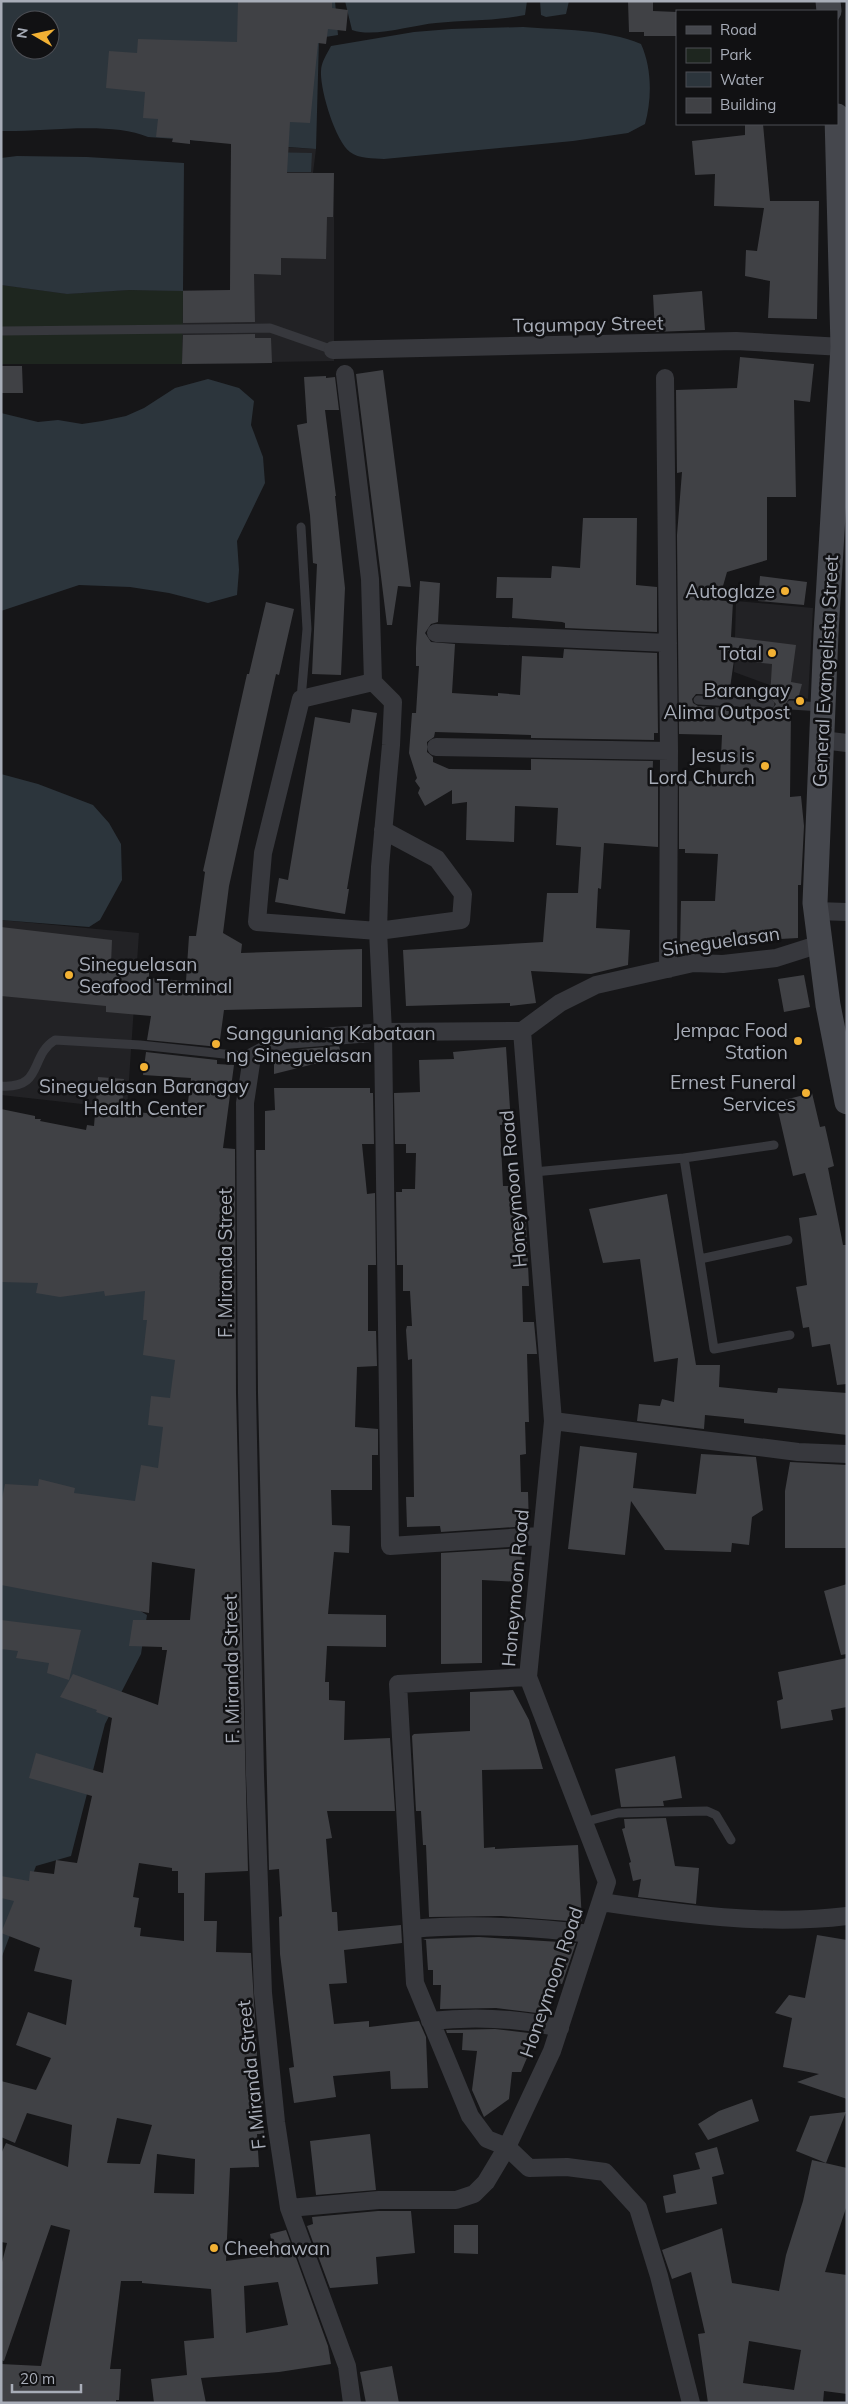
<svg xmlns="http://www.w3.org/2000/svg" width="848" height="2404" viewBox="0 0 848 2404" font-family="Mulish,sans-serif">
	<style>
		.built { fill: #222225 }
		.green { fill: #1e261f }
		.water { fill: #2c353c; fill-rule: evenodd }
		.building { fill: #404145; fill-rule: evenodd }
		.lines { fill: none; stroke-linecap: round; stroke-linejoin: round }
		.lane { stroke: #37383d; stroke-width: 9 }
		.street { stroke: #37383d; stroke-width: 18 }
		.secondary { stroke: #45474d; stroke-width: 25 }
		.poi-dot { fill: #f2b134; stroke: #111113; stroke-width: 2 }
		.labels { text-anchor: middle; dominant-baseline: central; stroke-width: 5; stroke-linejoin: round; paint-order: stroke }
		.street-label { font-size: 19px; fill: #a8adb8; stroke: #111113 }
		.poi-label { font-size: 19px; fill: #a8adb8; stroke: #111113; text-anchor: end }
	</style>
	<rect width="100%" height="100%" fill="#161618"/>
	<path class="built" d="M231,144l85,5 -3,24h21v188l-186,3h-147v-79l66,9 62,-4h101z
		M736,601l77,7 -5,91 -74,-27z
		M1,920l138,13 -12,176 -126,-14z"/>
	<path class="green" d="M1,285l66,9 62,-4 54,1 -1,73h-181z"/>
	<path class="water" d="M1,1h334l3,34 -19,3 -3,111 -168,-12c-37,-16 -105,-5 -147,-6zM20,20h30v30h-30z
		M345,1h182l-2,14c-29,6 -60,5 -89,8 -24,2 -62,15 -84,7z
		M540,1h29l-3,13 -20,3 -5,-2z
		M523,27c39,3 82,2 118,17 11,24 11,55 4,80l-17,9 -55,8 -189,18c-11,-1 -25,0 -34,-7 -15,-12 -30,-62 -29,-81 0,-9 6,-17 10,-25l83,-14 37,-3z
		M264,152l48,1 -1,19h-47z
		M17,156l70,1 97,6 -1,128 -54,-1 -62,4 -66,-9v-127z
		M208,379l31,9 15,13 -3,24 12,32 2,26 -28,58 2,29 -2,25 -29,8 -39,-10 -39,-6 -51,-2 -78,26v-198l37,9 20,-2 24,4 20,-3 24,-5 18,-8 31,-20z
		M1,774l37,10 55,21 16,18 12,21 1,36 -22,40 -11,7 -88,-7z
		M1,1155l181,154 4,143 -49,59 -136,-3z
		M1,1578l120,21 26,16 -6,39 -36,70 -34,132 -35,10 -35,93z"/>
	<path class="building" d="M238,1h94v7l16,2 -2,21 -18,-2 -2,15 -8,-1 -8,80 -20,-1 -3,51h47l-1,44h-6l-1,42 -45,-1v17l-27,-1 1,48 -72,1v-32l47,-1 1,-146 -41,-4v4l-18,-2 1,-4 -17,-1 2,-18 -15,-1 2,-26 -39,-4 3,-37 28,2 1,-14 99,3z
		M628,1h25v10l24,1v24h-33v-4h-15z
		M745,124h18l7,77h49l-2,118 -49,-1 2,-37 -25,-5 1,-26 11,1 7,-43 -50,-2 1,-32 -20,1 -3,-34 53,-6z
		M702,291l3,39 -50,2 -2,-37z
		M255,334v4h16l1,25 -90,1 1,-29z
		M740,357l74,7 -4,38 -16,-2 2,97h-29v63l-40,12 -8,28 14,2 -2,35 65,8 -5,37 11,2 -4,15h-9l-4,6 2,5 4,1 -1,86 11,-1 3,30 -3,59h-3v53l-87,5v7h-31l1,-49h34l3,-47 -33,-1v-4h-6v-67l41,-3 2,-44 -43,-1 -2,-199 5,-63 -5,1 -1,-83 61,-2zM734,660l38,4 -2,34 6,6 -6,8 -44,-1 1,-3 -29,-2 -5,-3 -1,-4 4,-5 33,1z
		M1,366h21l1,27h-22z
		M383,370l28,217 -13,-1 -6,39h-5l-31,-251z
		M326,376v2l9,-1 4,33h-14l11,86h-1l10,92 -4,87 -29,-1 5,-110 -4,-1 -3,-48 -13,-90 10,-2 -3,-46z
		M583,518h54l-1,67 21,2v45l-92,-4v-5l-3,-1 -50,-4 1,-20h-17l1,-21 54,1 1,-12 28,2z
		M760,576l47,6 -3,23 -46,-4z
		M420,581l20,2 -2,39 -7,2 -6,9 6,9 24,2 -3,49 46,3v-3l22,2 2,-39 41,2 1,-9 93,4 1,80h-4v7l-123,-2v-3l-96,-3 -1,5 -7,5v10l6,5v5l16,7 82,1v-11l122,2 -1,24 6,-1v63l-54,-4 -3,46 -3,-1 -2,40 34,2 -2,35 -37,9 -60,-3 5,32 -26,3v-3l-104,3 -3,-56 140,-8 4,-49h31l3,-46 -25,-2 2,-37 -43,-2 -1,36 -48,-2 1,-38 -15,2v-14l-27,16 -7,-13 2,-5 -5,-7 2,-3 -8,-25 3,-40h4l3,-47h-3v-18z
		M266,602l28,7 -15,66 -3,-1 -47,212 -6,47 19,11 -1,9 121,-4v58l-138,3 -5,37 -72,-7 4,-24 -45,-4v-6l-105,-10v-69l111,13 -1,24 38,6v8l37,3 3,-45h7l9,-64 -2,-1 44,-197h2z
		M352,709l25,4 -30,176h2l-4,25 -70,-12 4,-24 9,2 27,-163 35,6z
		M804,975l6,32 -26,5 -6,-33z
		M339,1046l3,11 -68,17v-16l6,-4 22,-5z
		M506,1047l5,77 -11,1 3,61h14v35h9l3,65h-7l1,36h11l3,32h-10l2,68h-4l1,32 -6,1 1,37h7l1,34 -88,6 -1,-6 -33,1 -1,-30h8l-2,-138 -4,1 -2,-30 1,-4h5l-2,-35h-7v-26h-6l-1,-73h6v-3h13l1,-36h-10v-9h-11l-1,-51 26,-1 -1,-32 35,-1 -1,-7z
		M146,1052l71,8v4l17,1 -11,83 12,1 1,244 12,478 -43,2 -1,48h13l-1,31 35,1 6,98 -1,51 7,-1 1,33h-7l2,33 -29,1 -4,93 48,-6 -4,-21 16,-4 42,116 3,18 -52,8 -78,6 5,25h-52l-3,-24 36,-4 -3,-34 30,-3 -3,-49 -69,-6v-2h-21l-11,88h11l-2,31h-3v3h-115v-39l40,2 29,-136 -19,-5 -47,136 -3,-1v-94l6,-23 -6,-1v-88l5,-11 62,24 4,-42 -45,-12 -12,30 -14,-6v-56l35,9 15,-32 -35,-13 12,-33 38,13 6,-45 -38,-9 6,-23 -39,-15 13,-32 -13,-3v-22l28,5 1,-10 24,3 2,-14 21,3 15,-67 -63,-18 7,-25 67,20 9,-55 -16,-6 1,-2 -37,-13 13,-23 85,31 9,-55h-5v-3l-33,-1 4,-26h57l5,-51 -43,-7 -3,51 -148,-28v-82l4,-19 33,2 1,-7 36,9 -1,5 61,8 6,-36 17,3 5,-41 -15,-2 3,-29 19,2 5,-38 -32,-5 4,-35h-4l2,-29 -40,5 -1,-5 -44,6 -24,-4 2,-10 -37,-1v-173l34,7v3h6l-1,2 46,9 1,-5 7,1 4,-49 26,2 -2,31 64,8 5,-40 -48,-3zM139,1863l33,5v3h6v22h6v48l-44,-5 1,-8 -7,-1 5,-29 -6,-1zM117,2118l35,7 -12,39 -33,-1zM157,2154l38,5 -1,35 -40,-1zM278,2282l10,43 -42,8 -2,-47z
		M274,1088h96v5h3l1,51h-12l5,50 8,-1 1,72h-8v66h8l1,35 -20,1 -2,60 23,2v26h-6v35h-41l1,35 18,1 -1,27 -15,-1 -6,62 58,1v32l-59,-1 -2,36h4v18l16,1 -1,39 46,-2 5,73h-68l5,27 -6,1 6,73h5l1,19 63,-6 1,18 -58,7 3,33 -18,1 5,40 35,-3v6l50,-6 7,16 2,51 -37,1 -1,-18 -57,5 3,21 -42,6 -5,-35 5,-1 -14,-113 -1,-37 3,-1 -3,-47 -10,1 -11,-477 -2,-243h9v-39l10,-1z
		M812,1093l8,34 5,-1 9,40 -6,2 15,77h4v139l-10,1 -7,-41 -18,3 -3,-20 -6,1 -7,-41 11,-2 -8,-67 18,-3 -12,-42 -12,3 -17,-74z
		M667,1194l29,171h24l-1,22 58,6 1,-5 69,5v42l-103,-12v-4l-39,-4 -1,14 -67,-8 2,-17 21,2 2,-7 12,3 4,-44 -24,4 -14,-103 -37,4 -14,-54z
		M580,1446l57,7 -4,35 63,6 5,-40 55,3 7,53 -11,7 -3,28 -17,-2 -1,9 -66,-2 -34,-49 -6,54 -57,-6z
		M790,1462l57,3v83h-62v-57z
		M522,1548l-1,34 -39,-2v83l-41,1v-111z
		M847,1584v70l-6,1 -17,-64z
		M1,1620l80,10 -12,50 -22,-7 2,-10 -33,-5 2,-7 -17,-2z
		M847,1658v49l-16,3 2,10 -52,9 -4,-28 6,-2 -5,-27z
		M513,1690l16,30 14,49 -61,1 2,78 11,-1v2l83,-4 4,77 -81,-6 -72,1 -3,-72h-3l-2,-34h-5l-4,-75 2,-2 56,-3v-39z
		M675,1756l7,42 -19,3 1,5 -43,1 -6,-38z
		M666,1818l9,48 24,2 -3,36 -58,-7 3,-18 -8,2 -4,-18 2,-1 -9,-33 3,-1 -1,-9z
		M817,1935l30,5v159l-50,-17 22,-8 -36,-7 9,-49 -17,-5 14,-18 16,3z
		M479,1937l97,6 -14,41 -13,-2 -4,32 -49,-6 -56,1 1,-24h-8v-15h-5l-2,-30 -3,-1z
		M495,2029l42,5 -16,38h-9l-3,27 -25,18 -12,-27 5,-39 -15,-1 1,-17h-16l-1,-3z
		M752,2099l7,22 -51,19 -10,-16 21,-13z
		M846,2112l-20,51 -30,-12 14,-35z
		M370,2134l6,56 -60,5 -6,-54z
		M717,2147l7,27 -12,3 5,27 -51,9 -3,-17 13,-3 -3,-18 27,-6 -5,-16z
		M812,2160l35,8v37l-22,67 22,3v119l-23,-3 -1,12h-115l-10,-69 7,-1 -14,-61 -19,7 -10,-29 60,-22 10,55 47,8 7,-36 17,-54zM749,2341l52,9 -7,40 -51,-7z
		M378,2211h33l4,42 -39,4 2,27 -48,4 -23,-62 6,-2 -1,-7z
		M454,2225h24v29l-24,-1z
		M392,2366l7,37h-33l-6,-31z"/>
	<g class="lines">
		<path class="lane" d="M1,331l269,-3 63,22
			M301,699l6,-70 -6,-102
			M698,700l72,4
			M791,705l30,2
			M1,1086c43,3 28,-30 54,-46l85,5 112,12
			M684,1158l30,191 76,-14
			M534,1172l150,-14 90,-13
			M700,1259l88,-19
			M584,1822l34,-9 89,-2 9,4 15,25"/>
		<path class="street" d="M333,350l403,-9 107,6
			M345,374l25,205 3,103 20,20 -2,43 -11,122 -2,64 5,101 7,514 150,-10
			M665,378l4,373 -1,218
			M436,633l232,10
			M373,682l-72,17 -38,154 -6,69 121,9 83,-11 2,-26 -26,-35 -54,-29
			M822,740l25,3
			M436,747l233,4
			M816,911l31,1
			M522,1031l38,-28 36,-18 97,-22 30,1 53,-6 44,-14
			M553,1421l245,31 49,2
			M528,1677l-130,7 17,299 55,133 17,23 20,8 22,21 38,-1 38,5 33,36 21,68 32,127
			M601,1902c81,12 164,24 246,14
			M412,1929c59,-6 119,-2 178,5
			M430,2021c44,-5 87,-3 130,7
			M289,2208l90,-8h77l18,-6 12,-12 21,-35 45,-96 55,-169 -79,-205 25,-256 -31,-390
			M352,2403l-5,-37 -58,-158 -13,-86 -13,-129 -8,-218 -8,-382 -2,-290 7,-46 33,-17 98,-8 139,-1"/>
		<path class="secondary" d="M828,1l1,10
			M837,116l6,231 -17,286 -11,270 13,102 19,97"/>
	</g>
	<g class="poi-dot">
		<circle cx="785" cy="591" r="5"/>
		<circle cx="772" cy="653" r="5"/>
		<circle cx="800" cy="701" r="5"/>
		<circle cx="765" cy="766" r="5"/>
		<circle cx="69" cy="975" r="5"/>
		<circle cx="798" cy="1041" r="5"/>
		<circle cx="216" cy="1044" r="5"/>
		<circle cx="144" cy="1067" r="5"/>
		<circle cx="806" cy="1093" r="5"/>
		<circle cx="214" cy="2248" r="5"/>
	</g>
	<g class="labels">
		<g class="street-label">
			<text transform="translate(588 324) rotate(-1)">Tagumpay Street</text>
			<text transform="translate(825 671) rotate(-87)">General Evangelista Street</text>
			<text transform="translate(721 941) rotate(-8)">Sineguelasan</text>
			<text transform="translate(513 1189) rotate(-95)">Honeymoon Road</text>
			<text transform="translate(225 1263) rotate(-90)">F. Miranda Street</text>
			<text transform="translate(515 1588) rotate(-85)">Honeymoon Road</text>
			<text transform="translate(231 1669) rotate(-91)">F. Miranda Street</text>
			<text transform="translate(551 1982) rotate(-71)">Honeymoon Road</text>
			<text transform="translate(251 2075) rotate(-96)">F. Miranda Street</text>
		</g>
		<g class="poi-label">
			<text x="775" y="591">Autoglaze</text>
			<text x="762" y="653">Total</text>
			<text x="790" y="690">Barangay<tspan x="790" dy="22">Alima Outpost</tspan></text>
			<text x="755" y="755">Jesus is<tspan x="755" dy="22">Lord Church</tspan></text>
			<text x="79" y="964" text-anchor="start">Sineguelasan<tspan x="79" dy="22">Seafood Terminal</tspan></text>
			<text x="788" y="1030">Jempac Food<tspan x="788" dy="22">Station</tspan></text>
			<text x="226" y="1033" text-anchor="start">Sangguniang Kabataan<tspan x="226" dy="22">ng Sineguelasan</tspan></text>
			<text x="796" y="1082">Ernest Funeral<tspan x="796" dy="22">Services</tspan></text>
			<text x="144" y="1086" text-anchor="middle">Sineguelasan Barangay<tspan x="144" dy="22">Health Center</tspan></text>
			<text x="224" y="2248" text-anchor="start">Cheehawan</text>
		</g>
	</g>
	<rect width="848" height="2404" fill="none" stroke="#a8adb8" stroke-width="5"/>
	<rect x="676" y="10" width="162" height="115" fill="#111113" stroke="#4d4f55"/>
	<rect x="686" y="26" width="25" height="8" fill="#45474d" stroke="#4d4f55"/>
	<text x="720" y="35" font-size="15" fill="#a8adb8">Road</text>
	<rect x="686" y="48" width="25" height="15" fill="#1e261f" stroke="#4d4f55"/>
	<text x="720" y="60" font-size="15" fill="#a8adb8">Park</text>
	<rect x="686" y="72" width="25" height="15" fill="#2c353c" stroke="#4d4f55"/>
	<text x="720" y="85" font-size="15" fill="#a8adb8">Water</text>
	<rect x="686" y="98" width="25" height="15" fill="#404145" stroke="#4d4f55"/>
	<text x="720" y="110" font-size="15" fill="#a8adb8">Building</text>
	<g transform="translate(35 35) rotate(279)"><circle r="24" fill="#111113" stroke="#4d4f55"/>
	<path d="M0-4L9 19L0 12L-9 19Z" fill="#f2b134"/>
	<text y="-8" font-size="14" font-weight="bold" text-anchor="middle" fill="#a8adb8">N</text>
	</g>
	<path d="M12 2384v8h69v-8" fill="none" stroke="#a8adb8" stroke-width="2.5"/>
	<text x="20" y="2384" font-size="15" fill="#a8adb8" stroke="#111113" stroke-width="4" paint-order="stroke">20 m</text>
</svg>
